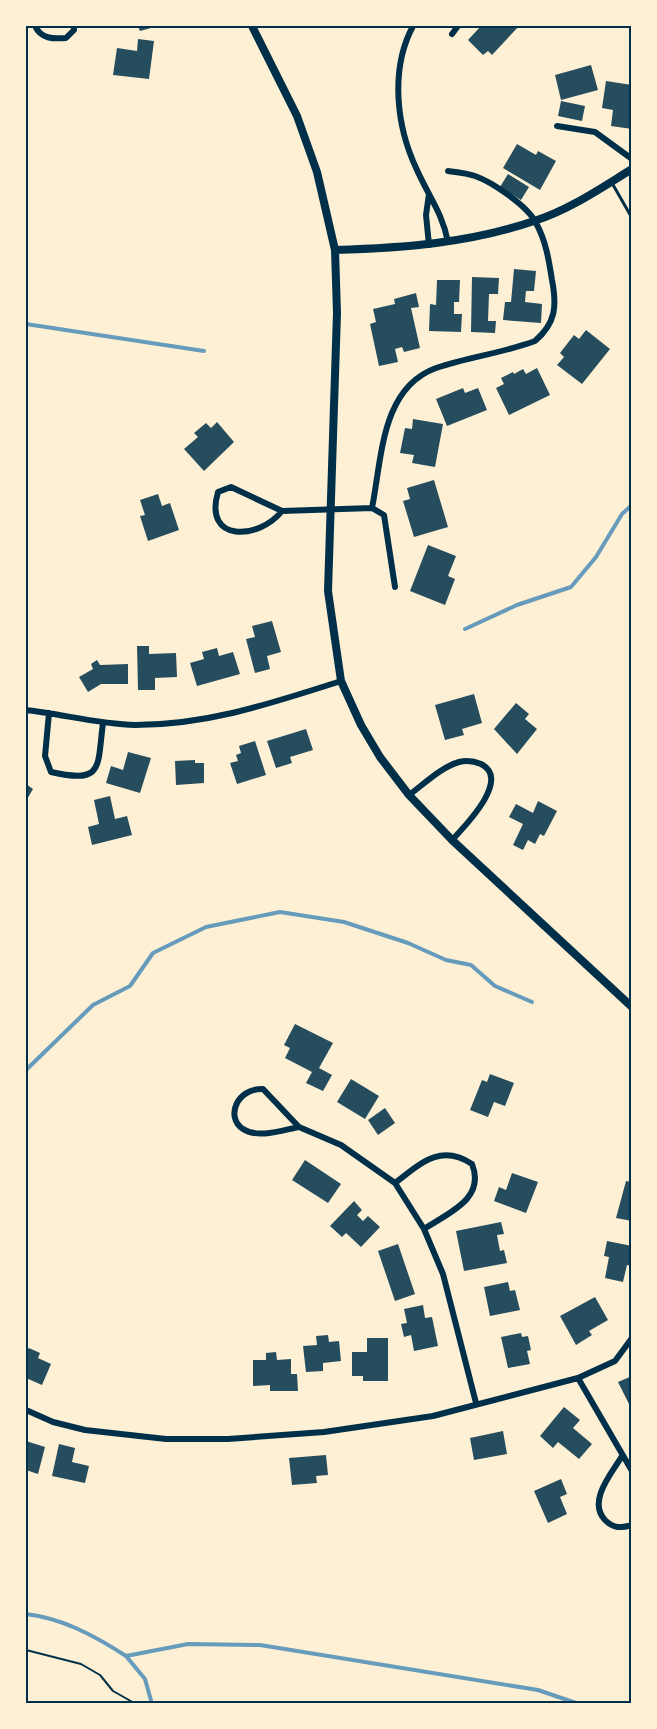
<svg xmlns="http://www.w3.org/2000/svg" width="657" height="1729" viewBox="0 0 657 1729" font-family="'Roboto Condensed',sans-serif">
	<style>
		.lines { fill: none; stroke-linecap: round; stroke-linejoin: round }
		.stream { stroke: #669bbc; stroke-width: 4 }
		.building { fill: #264d5e }
		.path { stroke: #003049; stroke-width: 2 }
		.service { stroke: #003049; stroke-width: 3 }
		.minor { stroke: #003049; stroke-width: 6 }
		.tertiary { stroke: #003049; stroke-width: 8 }
		.neatline { fill: none; stroke: #003049; stroke-width: 2 }
	</style>
	<rect width="100%" height="100%" fill="#fdf0d5"/>
	<g class="lines">
		<path class="stream" d="M26,324l178,27
			M465,629l52,-24 54,-18 25,-30 26,-43 10,-9
			M26,1070l67,-65 37,-19 23,-33 53,-26 74,-15 64,10 64,21 38,17 25,5 24,21 37,16
			M26,1614c36,4 69,22 100,42l62,-12 72,1 278,45 41,14
			M126,1656l19,23 7,25"/>
	</g>
	<path class="building" d="M138,26h20l-18,5z
		M481,26h38l-27,29 -4,-4 -5,4 -15,-15z
		M138,39l16,2 -5,38 -36,-4 4,-27 20,3z
		M591,65l7,25 -37,10 -6,-25z
		M606,81l26,4v44l-21,-3 2,-16 -11,-2z
		M561,101l24,5 -3,15 -24,-5z
		M517,144l19,11 2,-4 18,10 -16,29 -37,-22z
		M508,174l21,13 -8,13 -21,-13z
		M514,269l22,2 -2,20h-8l-1,11 17,2 -1,19 -38,-3 2,-18h6z
		M472,277l27,1 -1,16h-9l-1,27h8l-1,12 -24,-1z
		M437,280h23l-1,22h-5v12h8l-1,18 -32,-1 1,-27 6,1z
		M416,293l3,14 -8,1 9,40 -16,4 -2,-5 -7,2 3,13 -19,4 -9,-42 6,-2 -3,-13 22,-5 -1,-5z
		M586,330l24,19 -28,35 -25,-19 7,-8 -4,-4 14,-18 5,4z
		M537,368l13,27 -41,20 -13,-27 8,-4 -3,-6 12,-6 1,2 9,-5 3,5z
		M463,388l2,5 13,-5 9,22 -40,16 -11,-27z
		M413,419l30,5 -8,43 -23,-4 2,-8 -14,-2 5,-25 7,1z
		M217,422l17,20 -30,29 -20,-22 14,-12 -4,-4 12,-10 5,5z
		M434,480l14,47 -34,10 -11,-36 7,-2 -3,-11z
		M158,494l4,12 8,-3 9,27 -31,11 -8,-25 5,-1 -5,-15z
		M428,545l28,11 -8,20 7,3 -10,26 -35,-14z
		M272,621l9,31 -14,4 3,13 -15,4 -9,-34 9,-2 -3,-11z
		M137,646h12v8l27,-1 1,24 -22,1v12h-17z
		M217,648l2,8 14,-4 7,22 -43,12 -7,-23 14,-4 -2,-7z
		M97,660l3,5 28,-1v20h-27l-13,8 -9,-15 14,-8 -2,-5z
		M474,694l8,29 -20,6 2,6 -19,5 -10,-35z
		M516,703l13,11 -4,5 12,10 -20,25 -23,-25z
		M306,729l7,21 -23,7 2,6 -16,5 -9,-27z
		M255,741l11,34 -29,9 -7,-21 8,-2 -2,-6 5,-2 -2,-7z
		M128,752l23,6 -11,35 -34,-10 5,-17 12,4z
		M195,760v3h9v20l-28,2 -1,-24z
		M26,784l7,5 -7,12z
		M110,796l5,23 12,-3 5,19 -40,10 -4,-18 11,-3 -5,-24z
		M538,801l19,10 -13,25 -4,-2 -5,10 -7,-4 -5,10 -10,-5 10,-21 -14,-7 7,-13 17,9z
		M295,1024l38,19 -14,25 13,7 -9,16 -17,-8 6,-11 -27,-14 5,-10 -6,-3z
		M490,1074l24,9 -9,23 -11,-4 -6,15 -18,-7 12,-30 5,2z
		M351,1079l28,17 -14,23 -28,-17z
		M385,1108l10,15 -17,12 -10,-15z
		M305,1160l36,24 -13,19 -36,-23z
		M512,1173l26,9 -12,31 -32,-12 5,-14 7,3z
		M626,1181l6,1v39l-16,-3z
		M354,1201l8,9 -5,5 6,6 5,-5 12,11 -19,20 -15,-14 -4,4 -12,-11z
		M501,1222l3,12 -7,1 3,16 4,-1 3,13 -43,8 -8,-40z
		M607,1241l25,5v20l-5,-1 -4,17 -18,-4 4,-21 -5,-1z
		M398,1244l17,50 -20,7 -17,-50z
		M508,1282l2,9 5,-1 5,20 -30,6 -6,-29z
		M595,1297l13,23 -19,11 3,4 -16,10 -16,-29z
		M423,1305l2,13 7,-1 6,29 -24,5 -3,-16 -7,2 -3,-13 6,-1 -3,-14z
		M521,1333l1,4 6,-1 3,14 -4,1 3,13 -22,4 -7,-31z
		M328,1335l1,7 10,-1 2,20 -18,2v8l-17,1 -3,-26 14,-1 -1,-9z
		M367,1338h21v43h-25v-5h-11v-24h15z
		M29,1348l11,5 -2,5 13,6 -9,21 -16,-7v-27z
		M276,1352l1,8 14,-1v15h6l1,17h-28v-6l-17,1v-26h13v-7z
		M632,1376v34l-14,-28z
		M564,1407l16,13 -7,8 19,16 -13,15 -21,-17 -5,6 -13,-12z
		M503,1431l4,23 -33,6 -4,-22z
		M26,1441l19,6 -7,27 -12,-4z
		M59,1444l16,4 -3,14 17,4 -4,17 -33,-7z
		M326,1455l2,20 -12,1 1,7 -25,2 -3,-27z
		M561,1479l6,15 -7,3 7,17 -19,9 -14,-32z"/>
	<g class="lines">
		<path class="path" d="M26,1650l55,14 19,11 13,16 23,13"/>
		<path class="service" d="M612,183l20,35"/>
		<path class="minor" d="M35,26c6,13 18,13 31,12l8,-8v-4
			M413,26c-23,43 -17,100 4,144 12,27 25,42 31,72
			M452,34l6,-8
			M557,126l38,6 37,27
			M429,194l-3,21 3,30
			M372,508c10,-50 9,-120 64,-140 32,-11 67,-15 99,-27 21,-18 22,-35 17,-61 -3,-19 -6,-39 -16,-57 -8,-17 -44,-41 -61,-47 -8,-3 -19,-4 -27,-5
			M372,508l12,7 11,72
			M282,511c-23,29 -79,32 -64,-19l13,-5 51,24 90,-3
			M26,710c36,4 72,14 109,15 73,0 137,-22 206,-44
			M49,713l-4,43 6,16c53,12 46,-4 52,-49
			M409,795c15,-11 32,-28 50,-33 8,-2 15,-1 22,2 31,15 -17,63 -29,76
			M299,1127c-16,3 -41,12 -56,2 -18,-12 -6,-41 20,-40l36,38 42,18 54,38 29,46 19,45 33,129
			M395,1183c25,-19 45,-40 77,-19 14,35 -24,49 -48,65
			M578,1378l54,93
			M26,1410l27,12 32,8 81,9h62l96,-7 109,-16 145,-38 37,-17 17,-23
			M622,1456c-10,17 -35,45 -17,64 9,9 16,8 27,5"/>
		<path class="tertiary" d="M252,26l45,90 20,56 18,78 2,63 -9,278 13,90 20,44 19,32 29,38 43,45 180,167
			M335,250c68,-2 135,-7 199,-29 35,-11 67,-33 98,-52"/>
	</g>
	<rect width="657" height="1729" fill="none" stroke="#fdf0d5" stroke-width="54"/>
	<rect x="27" y="27" width="603" height="1675" class="neatline"/>
</svg>
